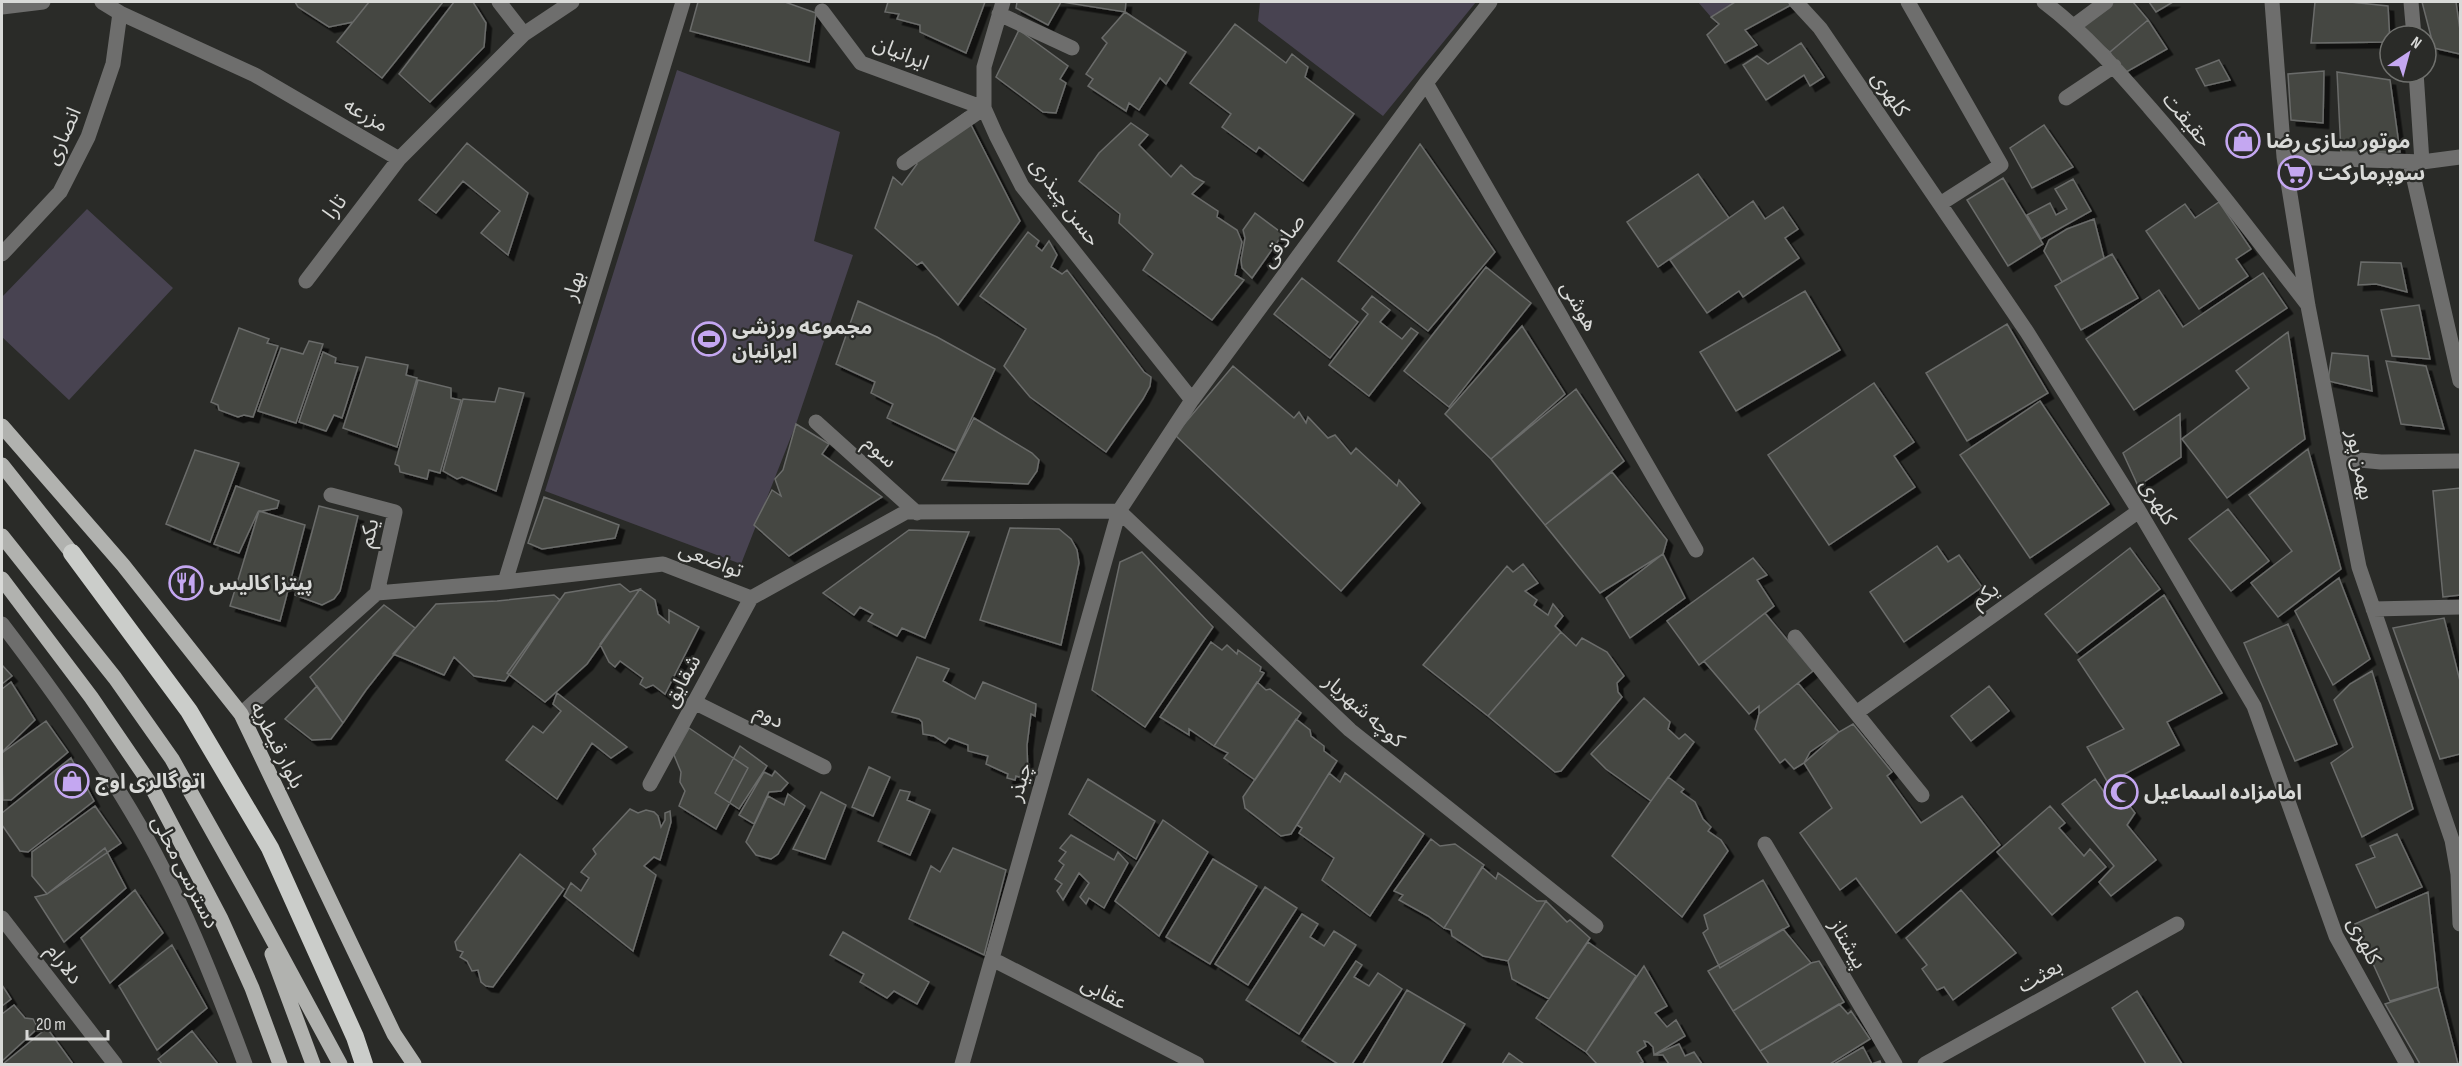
<svg xmlns="http://www.w3.org/2000/svg" width="2462" height="1066" viewBox="0 0 2462 1066" font-family="'Sofia Sans Condensed','Noto Sans Arabic',sans-serif">
	<style>
		.green { fill: #484351 }
		.building { fill: #444643; stroke: #6b6c6a; stroke-width: 1.5; filter: url(#shadow) }
		.lines { fill: none; stroke-linecap: round; stroke-linejoin: round }
		.minor { stroke: #6e6e6d; stroke-width: 15 }
		.major { stroke: #b1b2af; stroke-width: 15 }
		.highway { stroke: #cbcdca; stroke-width: 18 }
		.labels { text-anchor: middle; dominant-baseline: central; stroke-width: 4.5; stroke-linejoin: round; paint-order: stroke }
		.street-label { font-size: 21px; fill: #d9dad8; stroke: #2a2b28 }
		.poi-label { font-size: 21px; font-weight: bold; fill: #d9dad8; stroke: #2a2b28; text-anchor: start }
	</style>
	<defs>
		<filter id="shadow"><feDropShadow dx="5.5" dy="5.5" stdDeviation="0" flood-color="#0009"/></filter>
	</defs>
	<rect width="100%" height="100%" fill="#2a2b28"/>
	<path class="green" d="M1260,2h216l-93,114 -125,-95z
		M1698,2h37l-24,15z
		M677,70l163,62 -26,109 39,14 -57,169 -55,140 -196,-73z
		M87,209l86,79 -104,112 -67,-63v-40z"/>
	<path class="building" d="M295,2h74l-16,20 -24,5 -31,-20z
		M369,2h74l-61,76 -45,-36z
		M454,2h19l13,21 -2,24 -54,55 -31,-28z
		M698,2h87l31,11 -7,49 -119,-31z
		M888,2h97l-19,51 -46,-21v-7l-23,-6 2,-5 -14,-2z
		M1017,2h44l-13,23 -32,-17z
		M1062,2h64l-1,10z
		M1735,2h53l3,3 -46,25 12,15 -32,18 -18,-28 12,-11 -8,-7z
		M2106,2h27l15,18 -38,32 -35,-27z
		M2149,2h24l-17,10z
		M2315,2h35l38,4 2,36 -79,1z
		M2422,2h34l4,28v24l-26,-6z
		M1125,12l61,40 -20,32 -6,-6 -21,32 -10,-7 -3,8 -38,-25 5,-7 -7,-5 21,-31 -5,-5z
		M2148,20l19,29 -46,26 -11,-23z
		M1235,24l51,39 6,-9 16,13 -3,10 49,37 -51,67 -44,-34 -3,5 -34,-25 9,-13 -41,-31z
		M1019,30l49,36 -8,13 6,4 -10,30 -13,-1 -47,-35z
		M1801,43l23,34 -14,9 -6,-11 -38,25 -23,-35 14,-9 11,8z
		M2219,60l11,20 -25,6 -9,-17z
		M2324,71l-1,52 -32,-3 -3,-46z
		M2337,72l53,8 10,72h-59z
		M965,113l55,108 -62,84 -36,-43 -5,3 -42,-37 18,-51 9,8 15,-21 -8,-10z
		M1131,123l17,12 -9,10 32,32 10,-12 13,12 10,5 -12,12 26,17 -1,6 20,13 5,12 -7,33 9,5 -32,40 -69,-50 10,-16 -34,-31 1,-9 -41,-33 20,-28z
		M2044,125l29,42 -41,21 -22,-40z
		M467,143l61,50 -20,62 -27,-22 19,-22 -37,-30 -27,32 -17,-13z
		M1420,144l75,108 -67,79 -90,-70z
		M1698,174l31,44 -71,49 -31,-45z
		M2003,178l40,66 -35,22 -41,-66z
		M2073,179l18,32 -50,28 -14,-24 23,-12 6,12 11,-6 -12,-20z
		M1753,201l12,18 18,-12 15,22 -13,9 14,20 -56,39 -4,-6 -32,22 -37,-53z
		M2219,202l32,47 -15,10 12,17 -49,33 -53,-78 39,-27 10,14z
		M1255,213l28,21 -31,44 -10,-10 -1,-8 4,-22 -2,-8z
		M2094,219l10,39 -42,24 -18,-31 5,-11 18,-11z
		M1028,232l11,9 -3,5 6,5 7,-10 8,14 -6,12 11,7 5,-4 77,102 7,5 -1,9 -7,13 -37,53 -76,-55 -26,-31 22,-37 -46,-33z
		M2112,254l26,44 -57,32 -26,-44z
		M2361,262l40,1 6,29 -31,-8 -18,1z
		M1486,267l45,36 -82,104 -45,-36z
		M2263,273l24,35 -153,102 -48,-71 73,-49 24,37z
		M1302,278l56,44 -28,36 -56,-44z
		M1805,291l35,59 -104,61 -36,-59z
		M1372,296l18,14 -10,12 22,17 9,-11 7,5 -49,63 -40,-31 39,-51 -6,-5z
		M858,301l79,36 58,32 -39,82 -69,-33 6,-14 -22,-11 4,-11 -39,-18z
		M2419,305l11,54 -38,-3 -11,-46z
		M2007,324l41,69 -81,48 -41,-68z
		M1522,326l43,68 -74,65 -46,-45z
		M239,328l30,11 -2,4 11,3 -25,71 -9,-2 -6,2 -19,-7 -1,-5 -7,-3z
		M2288,332l17,107 -78,59 -45,-59 67,-51 -13,-17z
		M309,341l14,3 -27,79 -38,-12 23,-63 22,6z
		M323,352l13,6 -1,5 23,4 -16,51 -8,-3 -8,16 -27,-9z
		M2332,353l36,3 4,35 -44,-10z
		M366,357l42,8 -2,10 11,3 -20,69 -54,-19z
		M2386,361l40,5 18,63 -43,-5z
		M1233,366l61,52 5,-6 7,11 2,-6 20,21 7,-3 16,19 5,-6 41,38 2,-6 21,23 -79,88 -166,-156z
		M418,380l33,8v10l10,2 -21,73 -11,-3 -2,9 -27,-7 -1,-6 -4,-2z
		M1874,383l40,59 -20,14 21,31 -86,58 -61,-90z
		M499,388l25,5 -28,98 -34,-14 -5,2 -14,-8 20,-72 32,3z
		M1576,389l48,72 -79,64 -54,-66z
		M2040,401l69,103 -79,54 -70,-103z
		M2180,414l1,43 -43,29 -15,-33z
		M974,418l58,35 7,7 -2,11 -9,13 -86,-4z
		M796,424l33,20 -7,10 60,43 -93,59 -35,-31 18,-35 9,6 -6,-17 8,-9z
		M2308,449l33,120 -63,48 -27,-34 41,-32 -43,-56z
		M195,450l44,13 -29,79 -44,-18z
		M1612,472l55,68 -4,14 -63,39 -55,-68z
		M236,486l43,15 -2,7 -19,4 -19,41 -25,-9z
		M2460,488v107l-17,2 -10,-106z
		M544,497l75,28 -4,13 -73,11 -14,-6z
		M319,506l39,10 -18,75 -6,8 -12,6 -27,-10z
		M2228,509l41,52 -38,30 -42,-52z
		M259,511l46,14 -25,96 -50,-15z
		M1010,528l49,1 12,10 6,11 2,13 -18,82 -81,-25z
		M909,530l60,2 -44,106 -23,-10 -5,8 -29,-15 5,-7 -13,-7 -6,8 -31,-22z
		M1937,546l11,16 11,-7 23,32 -78,55 -34,-50z
		M2130,548l30,41 -83,64 -32,-39z
		M1142,552l71,75 -68,100 -53,-37 28,-128z
		M1663,554l22,44 -55,40 -24,-40z
		M1753,558l14,17 -10,5 17,26 -75,59 -32,-44z
		M1523,564l15,19 -13,8 12,9 -3,5 14,10 5,-11 10,12 -8,10 6,6 -73,84 -65,-51 84,-99 6,6z
		M2339,578l31,81 -37,26 -38,-74z
		M620,584l10,8 10,-3 -53,75 -42,38 -38,-29 58,-80z
		M640,589l15,11 3,14 11,9v-13l30,17 -34,67 -12,-9 -7,3 -6,-4 3,-6 -23,-17 -5,6 -6,-5 -9,-18z
		M554,595l6,5 -55,81 -31,-5 -20,-19 -10,18 -51,-21 43,-50 61,-3z
		M2164,595l58,98 -55,29 12,23 -71,38 -21,-36 37,-18 -46,-69z
		M384,605l31,23 -49,62 -23,33 -33,-46z
		M1765,613l48,58 -54,43v-8l-10,8 -45,-53z
		M2444,618l16,63v73l-20,5 -47,-131z
		M2288,624l49,120 -42,17 -51,-118z
		M1561,632l15,14 6,-8 25,14 17,24 -7,7 1,9 4,5 -61,74 -6,1 -67,-56z
		M1211,642l11,8 5,-5 10,9 1,-4 23,17 -1,4 4,2 -50,73 -25,-17v6l-29,-18z
		M917,657l32,12 -6,12 32,18 8,-17 53,22 -1,12 -4,-2 -4,31 1,35 -12,-4 -1,4 -8,-2 1,-4 -22,-10 2,-8 -20,-5v-6l-19,-7 -4,5 -11,-7 -11,-2 -1,-12 -3,-3 -27,-7z
		M2,665l10,11 -10,8z
		M2372,671l41,138 -51,28 -31,-74 22,-16 -19,-47 16,-16z
		M11,682l24,38 -33,32v-63z
		M1257,682l9,8 4,-1 31,24 -46,67 -31,-22 4,-5 -14,-7z
		M1798,683l41,49 -29,20 -6,11 -10,6 -9,-10 -5,4 -25,-34 4,-15z
		M317,686l26,37 -12,16 -19,1 -27,-21z
		M1989,686l20,25 -38,30 -20,-25z
		M557,693l70,54 -16,11 -19,-15 -35,56 -51,-39 27,-34 10,7 18,-22 -8,-7z
		M1644,698l26,24 -2,7 11,10 6,-5 9,8 -43,59 -45,-32 -15,-15z
		M1296,719l14,11 1,6 13,10v5l13,10 -46,73 -10,2 -36,-28 -2,-11z
		M46,721l22,31 -57,48h-8l-1,-47z
		M1853,724l39,48 -5,4 34,47 41,-27 38,49 -104,88 -40,-55 -16,12 -40,-57 32,-25 -28,-45 35,-31z
		M689,728l59,40 -32,61 -37,-23 6,-15 -5,-9 1,-10 -7,-17z
		M740,746l27,20 -28,43 -24,-16z
		M71,758l23,43 -66,51 -8,-1 -18,-26v-12z
		M869,767l21,10 -17,39 -21,-9z
		M775,771l13,12 -7,8 -12,1 -15,32 -15,-9 25,-43 8,4z
		M1329,773l11,9 5,-9 79,61 -54,82 -48,-36 12,-22 -35,-25 3,-5 -5,-3z
		M1668,777l16,12 -3,3 14,10 8,17 8,8 -3,4 13,9 7,11 -46,66 -70,-61z
		M1088,779l67,42 -19,38 -67,-45z
		M2095,779l9,13 12,-4 19,25 -8,12 29,35 -45,36 -12,-14 15,-16 -52,-62z
		M900,790l10,2 -3,8 23,10 -20,45 -32,-14z
		M821,792l25,13 -21,54 -32,-10z
		M788,794l17,12 -27,48 -7,5 -15,-4 -10,-13 22,-46 16,9z
		M95,806l26,37 -74,51 -15,-18v-24z
		M2050,806l15,17 -6,5 25,28 6,-7 16,18 -54,48 -55,-63z
		M630,809l8,4 8,-3 8,2 4,4 3,11 4,-7v-7l5,-2 1,11 -11,38 -6,-3 -10,9 12,9 -23,76 -69,-55 7,-13 10,8 8,-13 -8,-6 15,-18 -3,-5z
		M1163,820l45,32 -49,84 -44,-35z
		M2397,834l25,53 -46,21 -20,-43 19,-8 -5,-11z
		M1071,835l43,25 4,-8 10,11 -24,45 -15,-10 -3,6 -6,-7 9,-14 -10,-10 -16,27 -6,-9 5,-7 -7,-5 9,-14 -5,-4 7,-9 -6,-4z
		M1431,839l9,7 15,-2 29,21 -40,63 -16,-12 -29,-16 4,-5 -9,-4z
		M105,848l21,40 -62,54 -29,-45 12,-3z
		M953,848l53,22 -22,85 -75,-36 22,-53 9,6z
		M520,854l44,35 -71,98 -7,-1 -5,-4 -3,-12 -6,1 -5,-10 -7,-4 3,-5 -6,-2 -2,-8z
		M1213,859l44,27 -47,78 -44,-27z
		M1482,867l14,12 2,-6 39,28h9l-38,60 -25,-5 -31,-20 -1,-6 -7,-2z
		M1763,880l26,46 -69,42 -17,-35 5,-4 -4,-14z
		M1265,887l32,21 -49,77 -33,-21z
		M135,890l28,43 -53,50 -29,-45z
		M1961,890l55,63 -63,47 -9,-13 -7,3 -15,-21 5,-4 -21,-27z
		M2428,892l10,95 -48,14 -35,-77z
		M1546,901l21,21 3,-2 20,18 -41,61 -37,-20 -4,-18z
		M1302,914l16,10 -8,13 14,9 10,-15 22,14 -57,89 -53,-34z
		M1783,929l28,34 -78,48 -25,-40z
		M843,932l86,50 -12,22 -23,-13 -7,7 -27,-16 4,-8 -34,-19z
		M1588,942l48,34 -50,76 -50,-34z
		M172,945l35,63 -50,42 -38,-64z
		M1356,961l6,4 -8,12 15,9 9,-13 24,16 -50,75h-14l-36,-23z
		M1819,961l25,41 -84,49 -27,-40 78,-48z
		M1644,966l23,40 -12,7 12,14 9,-7 9,16 -31,19 -1,-8 -5,-5 -4,-1 2,5 -9,6 6,10 -4,2h-42l-11,-12z
		M2,985l9,14 -9,7z
		M2438,987l20,77h-38l-35,-60z
		M1407,990l58,34 -24,40h-78z
		M2137,991l45,73h-36l-34,-56z
		M1839,1004l9,10 3,-3 19,28 -40,25h-61l-9,-13z
		M14,1005l11,13 8,1 5,9 -36,33v-47z
		M47,1028l26,36h-70z
		M192,1031l26,33h-56l-4,-5z
		M1679,1044l6,12 9,-4 8,12h-33l-6,-9h-9z
		M1863,1047l9,17 8,-3 1,3h-47z
		M1509,1053l15,11h-22z"/>
	<g class="lines">
		<path class="minor" d="M102,2l18,11 135,62 144,84 125,-125 48,-32
			M499,2l25,32
			M1003,2l-19,65v41l12,27 26,51 170,214
			M1796,2l24,26 207,304 112,179 115,195 82,230 71,128
			M1908,2l93,163 -61,39
			M2044,2c41,31 73,68 106,106 55,63 106,130 157,196
			M2272,2l12,155 24,149 51,261 93,273 6,34 2,50
			M2411,2l3,34
			M2,7l41,-5
			M822,11l39,52 123,45
			M999,14l73,34
			M2075,25l31,-23
			M2416,72l6,90
			M1426,83l270,467
			M2066,98l48,-32
			M2284,157l138,5 38,-5
			M2410,162l50,219
			M904,163l80,-55
			M2,254l58,-62 28,-55 25,-73 7,-51
			M306,281l93,-122
			M816,422l101,91
			M2338,458l43,4 79,-1
			M331,495l64,17 -18,81
			M1119,511l231,219 246,196
			M505,582l178,-580
			M2373,609l87,-2
			M2,624c46,60 90,121 129,187 48,80 82,167 114,253
			M1795,637l127,158
			M694,702l130,65
			M1856,713l283,-202
			M241,714l136,-121 128,-11 158,-18 88,34 155,-86 213,-1
			M650,784l101,-186
			M1765,844l130,220
			M2,918l113,146
			M992,959l205,105
			M962,1064l157,-553 73,-111 234,-317 64,-81
			M1925,1064l252,-140"/>
		<path class="major" d="M2,426l121,139 118,149 153,320 20,30
			M2,465l70,88
			M2,536l113,142 57,81 78,139 90,166
			M2,579l89,118 58,85 72,137 31,69 28,76
			M272,954l41,110"/>
		<path class="highway" d="M72,553l117,158 81,137 85,189 9,27"/>
	</g>
	<defs>
		<symbol id="shop-ring" viewBox="-11 -11 22 22"><circle r="9.5" fill="#2a2b28" stroke="#c4a7f1" stroke-width="1.5"/><path d="M-5-2.5h2.3a2.7 3.5 0 0 1 5.4 0H5L5.5 6h-11ZM-1.5-2.5h3a1.5 2.3 0 0 0-3 0Z" fill="#c4a7f1"/></symbol>
		<symbol id="supermarket-ring" viewBox="-11 -11 22 22"><circle r="9.5" fill="#2a2b28" stroke="#c4a7f1" stroke-width="1.5"/><path d="M-6-5.5h2.5l.6 2H6L4.5 2H-2.5L-4.4-4H-6ZM-1.5 3.2a1.3 1.3 0 1 0 .1 0ZM3 3.2a1.3 1.3 0 1 0 .1 0Z" fill="#c4a7f1"/></symbol>
		<symbol id="stadium-ring" viewBox="-11 -11 22 22"><circle r="9.5" fill="#2a2b28" stroke="#c4a7f1" stroke-width="1.5"/><path d="M0-5a6.5 5 0 1 0 0 10a6.5 5 0 1 0 0-10ZM-3.5-1.8h7v3.6h-7Z" fill="#c4a7f1"/></symbol>
		<symbol id="restaurant-ring" viewBox="-11 -11 22 22"><circle r="9.5" fill="#2a2b28" stroke="#c4a7f1" stroke-width="1.5"/><path d="M-5-6h1v4h1v-4h1v4h1v-4h1v5L-1.5 .5V6h-2V.5L-5-1ZM5-6V6H3V1.5H1.5Q1.5-4 5-6Z" fill="#c4a7f1"/></symbol>
		<symbol id="mosque-ring" viewBox="-11 -11 22 22"><circle r="9.5" fill="#2a2b28" stroke="#c4a7f1" stroke-width="1.5"/><path d="M3.5-4.9A6 6 0 1 0 3.5 4.9A5 5 0 1 1 3.5-4.9Z" fill="#c4a7f1"/></symbol>
	</defs>
	<g fill-rule="evenodd">
		<use href="#shop-ring" x="2224" y="122" width="38" height="38"/>
		<use href="#supermarket-ring" x="2276" y="154" width="38" height="38"/>
		<use href="#stadium-ring" x="690" y="320" width="38" height="38"/>
		<use href="#restaurant-ring" x="167" y="564" width="38" height="38"/>
		<use href="#shop-ring" x="53" y="762" width="38" height="38"/>
		<use href="#mosque-ring" x="2102" y="773" width="38" height="38"/>
	</g>
	<g class="labels">
		<g class="street-label">
			<text transform="translate(901 53) rotate(23)">ایرانیان</text>
			<text transform="translate(1890 94) rotate(56)">کلهری</text>
			<text transform="translate(366 115) rotate(30)">مزرعه</text>
			<text transform="translate(2187 120) rotate(50)">حقیقت</text>
			<text transform="translate(63 136) rotate(-66)">انصاری</text>
			<text transform="translate(1065 202) rotate(54)">حسن چیذری</text>
			<text transform="translate(335 207) rotate(-53)">تارا</text>
			<text transform="translate(1283 241) rotate(-54)">صادقی</text>
			<text transform="translate(574 286) rotate(-73)">بهار</text>
			<text transform="translate(1579 306) rotate(60)">هوشی</text>
			<text transform="translate(880 452) rotate(42)">سوم</text>
			<text transform="translate(2360 465) rotate(79)">بهمن پور</text>
			<text transform="translate(2158 502) rotate(59)">کلهری</text>
			<text transform="translate(369 533) rotate(-77)">یکم</text>
			<text transform="translate(711 560) rotate(21)">تواضعی</text>
			<text transform="translate(1985 595) rotate(-35)">یکم</text>
			<text transform="translate(682 681) rotate(-61)">شقایق</text>
			<text transform="translate(1364 711) rotate(41)">کوچه شهریار</text>
			<text transform="translate(769 716) rotate(27)">دوم</text>
			<text transform="translate(277 745) rotate(63)">بلوار قیطریه</text>
			<text transform="translate(1020 782) rotate(-74)">چیذر</text>
			<text transform="translate(185 872) rotate(63)">دسترسی محلی</text>
			<text transform="translate(2364 941) rotate(63)">کلهری</text>
			<text transform="translate(1848 944) rotate(60)">پیشتاز</text>
			<text transform="translate(64 964) rotate(52)">دلارام</text>
			<text transform="translate(2040 976) rotate(-29)">بعثت</text>
			<text transform="translate(1104 993) rotate(27)">عقابی</text>
		</g>
		<g class="poi-label">
			<text x="2266" y="141">موتور سازی رضا</text>
			<text x="2318" y="173">سوپرمارکت</text>
			<text x="732" y="327">مجموعه ورزشی<tspan x="732" dy="24">ایرانیان</tspan></text>
			<text x="209" y="583">پیتزا کالیس</text>
			<text x="95" y="781">اتو گالری اوج</text>
			<text x="2144" y="792">امامزاده اسماعیل</text>
		</g>
	</g>
	<rect width="2462" height="1066" fill="none" stroke="#d9dad8" stroke-width="6"/>
	<g transform="translate(2408 54) rotate(36)"><circle r="28" fill="#2a2b28" stroke="#70716e" stroke-width="1.5"/>
	<path d="M0-4.5L10 22L0 15L-10 22Z" fill="#c4a7f1"/>
	<text y="-9" font-size="16" font-weight="bold" text-anchor="middle" fill="#d9dad8">N</text>
	</g>
	<path d="M27 1030v9h81v-9" fill="none" stroke="#d9dad8" stroke-width="3"/>
	<text x="36" y="1030" font-size="18" fill="#d9dad8" stroke="#2a2b28" stroke-width="4.5" paint-order="stroke">20 m</text>
</svg>
